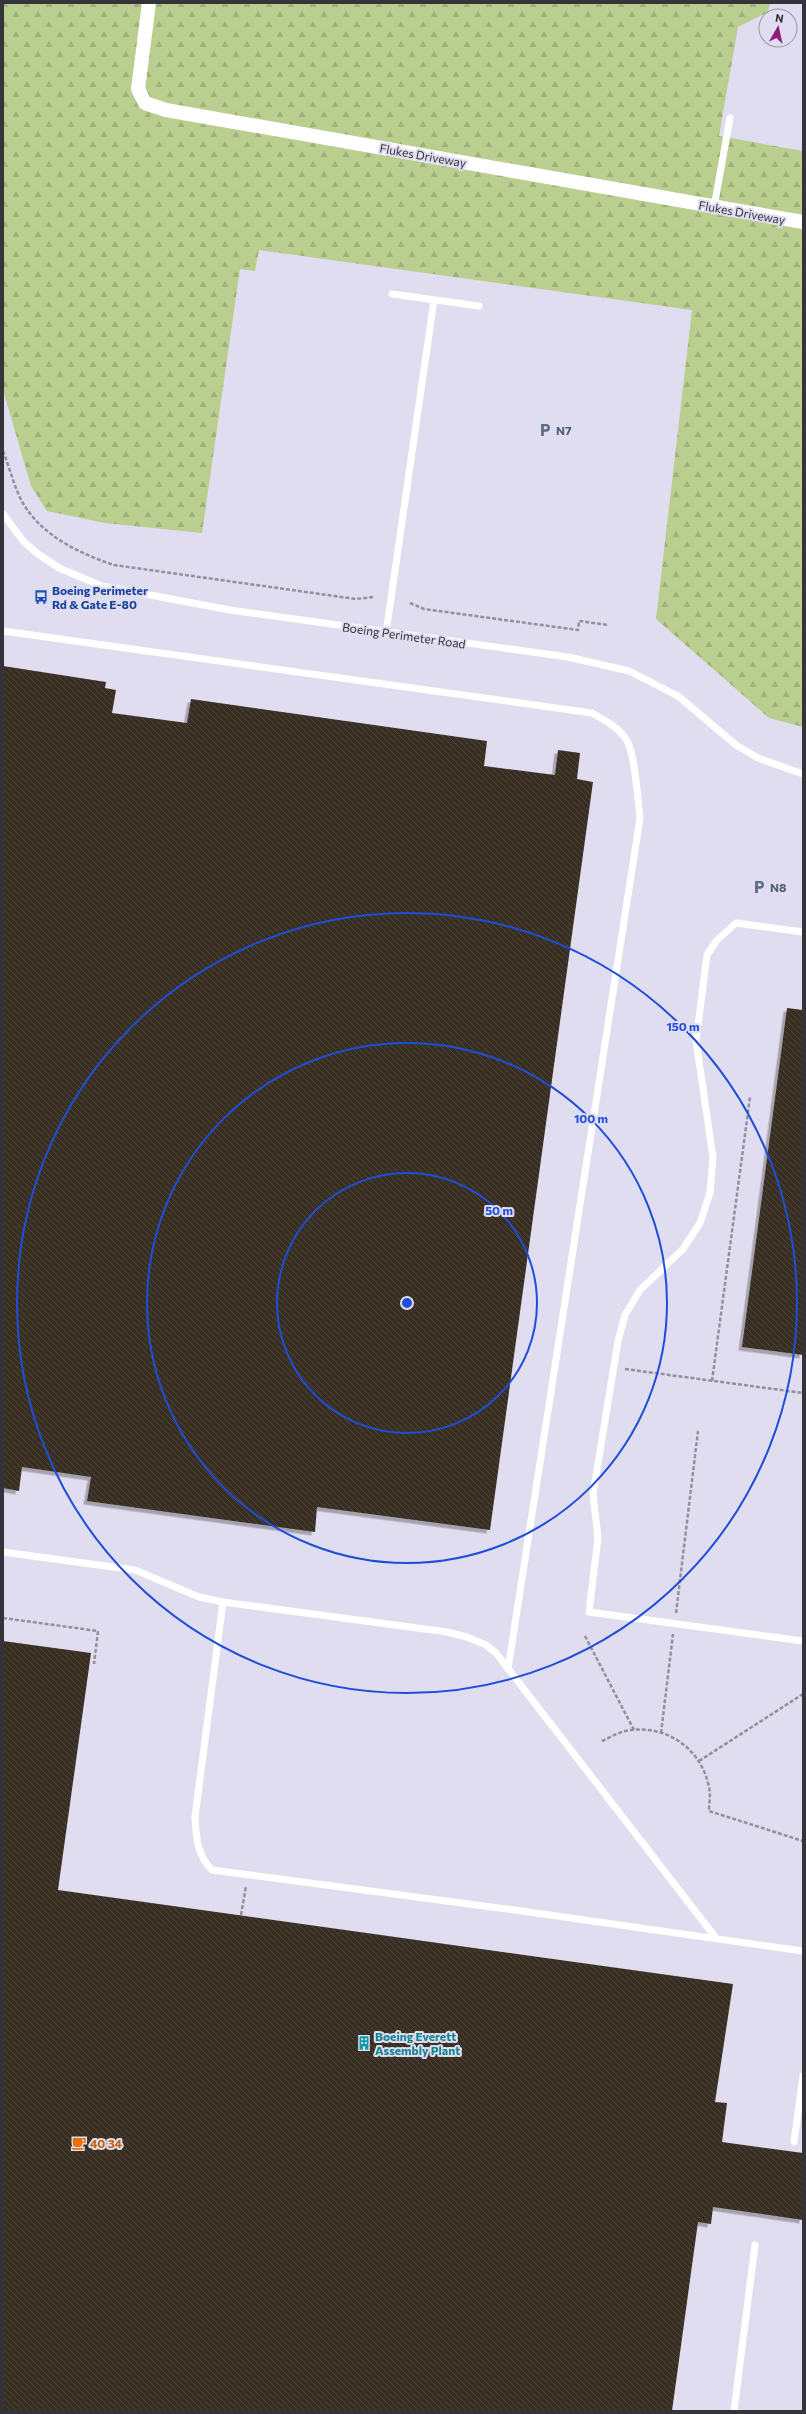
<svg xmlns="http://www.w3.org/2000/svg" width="806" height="2414" viewBox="0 0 806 2414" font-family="Commissioner,sans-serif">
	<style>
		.forest { fill: url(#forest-firs) }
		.building { fill: url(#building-back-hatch); filter: url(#shadow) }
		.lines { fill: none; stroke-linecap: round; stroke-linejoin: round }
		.path { stroke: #93909d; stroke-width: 2.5; stroke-dasharray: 4 2; stroke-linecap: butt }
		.service { stroke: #fff; stroke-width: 7 }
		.minor { stroke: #fff; stroke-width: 14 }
		.ring { fill: none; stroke: #1d4ed8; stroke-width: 2 }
		.labels { text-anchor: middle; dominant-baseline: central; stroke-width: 4; stroke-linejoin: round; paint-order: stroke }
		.street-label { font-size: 12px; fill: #35333a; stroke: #e1ddf0 }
		.service-label { font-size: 12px; font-weight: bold; fill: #4e5e75; stroke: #e1ddf0; text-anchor: start }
		.transit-label { font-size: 12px; font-weight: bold; fill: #164399; stroke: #e1ddf0; text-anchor: start }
		.culture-label { font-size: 12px; font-weight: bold; fill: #0d838f; stroke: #e1ddf0; text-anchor: start }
		.food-label { font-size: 12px; font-weight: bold; fill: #c56008; stroke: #e1ddf0; text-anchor: start }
		.centre { fill: #1d4ed8; stroke: #e1ddf0; stroke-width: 2 }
		.ring-label { font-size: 12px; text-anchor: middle; font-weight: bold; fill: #1d4ed8; stroke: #e1ddf0; stroke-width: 4; stroke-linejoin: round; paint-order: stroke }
	</style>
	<defs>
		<pattern id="forest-firs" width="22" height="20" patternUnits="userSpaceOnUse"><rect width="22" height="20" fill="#bace8f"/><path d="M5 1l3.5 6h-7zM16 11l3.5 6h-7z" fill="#a0b17c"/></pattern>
		<pattern id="building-back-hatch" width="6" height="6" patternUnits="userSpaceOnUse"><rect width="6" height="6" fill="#392e23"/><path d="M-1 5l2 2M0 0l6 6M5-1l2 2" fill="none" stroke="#4e443b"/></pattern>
		<filter id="shadow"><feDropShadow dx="-3.5" dy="3.5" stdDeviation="0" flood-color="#0004"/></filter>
	</defs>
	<rect width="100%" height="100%" fill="#e1ddf0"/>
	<path class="forest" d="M3,3h767l-2,9 -30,15 -19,109 84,15v576l-34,-9 -113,-99 36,-309 -433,-60 -4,21 -15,-2 -38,264 -97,-10 -58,-12 -16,-25 -28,-96z"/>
	<path class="building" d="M3,666l103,16 -1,6 11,2 -4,23 75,10 4,-24 296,42 -3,25 71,9 3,-25 22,3 -3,26 16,3 -103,748 -173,-23 -2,25 -228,-31 4,-24 -69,-10 -3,24 -16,-3z
		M787,1008l16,2v345l-61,-8z
		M3,1641l88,12 -33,237 675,94 -18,118 12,1 -5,39 81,11v67l-90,-13 -2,17 -13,-2 -26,189h-669z"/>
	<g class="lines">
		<path class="path" d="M3,451c7,18 12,39 21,54 20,32 57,49 90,60l242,34 17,-2
			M410,603l14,6 154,21 1,-9 29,4
			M625,1369l178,24
			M712,1381l38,-284
			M676,1613l22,-182
			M3,1618l95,13 -4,33
			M585,1636l49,94
			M661,1733l12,-99
			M602,1741c7,-3 15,-8 23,-10 39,-8 76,16 84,56 2,7 0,16 0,24l94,30
			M699,1761l104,-67
			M241,1915l5,-29"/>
		<path class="service" d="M714,207l16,-89
			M392,294l87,12
			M3,514l21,28 14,12 21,14 43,18 128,24 338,47 61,14 49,25 58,49 22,13 45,16
			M3,631l589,82c12,7 26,14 34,26 9,12 12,63 14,79l-132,851
			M386,633l48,-333
			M803,932l-67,-9 -20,18 -9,14 -11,86 17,116 -3,36 -10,30 -17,26 -43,41 -15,25 -7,26 -25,153 5,44 -9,74 214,29
			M3,1552l132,18 64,27 24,5 224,30 20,5 19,8 10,8 220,285
			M223,1602l-28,215c1,20 2,38 17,53l310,41 281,40
			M794,2142l9,-66
			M734,2411l21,-166"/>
		<path class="minor" d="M149,3l-11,86 7,14 21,7 637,112"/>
	</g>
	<g class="ring">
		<circle cx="407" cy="1303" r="130"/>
		<circle cx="407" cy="1303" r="260"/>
		<circle cx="407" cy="1303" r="390"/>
	</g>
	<defs>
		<symbol id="parking-bare" viewBox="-9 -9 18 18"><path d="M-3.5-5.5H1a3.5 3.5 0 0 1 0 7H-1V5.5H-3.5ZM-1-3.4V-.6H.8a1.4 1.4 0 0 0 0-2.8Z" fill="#5c6f8a" stroke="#e1ddf0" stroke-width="2.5" paint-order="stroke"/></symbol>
		<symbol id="bus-bare" viewBox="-9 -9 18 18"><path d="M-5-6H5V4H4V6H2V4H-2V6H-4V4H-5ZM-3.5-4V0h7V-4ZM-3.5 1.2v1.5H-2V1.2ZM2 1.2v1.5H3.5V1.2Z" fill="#1a4fb4" stroke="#e1ddf0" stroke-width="2.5" paint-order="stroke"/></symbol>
		<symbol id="building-bare" viewBox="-9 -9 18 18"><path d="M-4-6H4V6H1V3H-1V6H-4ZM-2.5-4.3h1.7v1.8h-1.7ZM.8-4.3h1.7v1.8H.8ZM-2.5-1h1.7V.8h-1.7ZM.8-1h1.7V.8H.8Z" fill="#0f9aa8" stroke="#e1ddf0" stroke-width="2.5" paint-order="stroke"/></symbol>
		<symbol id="cafe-bare" viewBox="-9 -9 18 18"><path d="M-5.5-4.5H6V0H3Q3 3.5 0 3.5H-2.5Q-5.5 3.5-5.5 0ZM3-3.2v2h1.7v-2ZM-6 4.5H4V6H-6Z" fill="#e8710a" stroke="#e1ddf0" stroke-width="2.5" paint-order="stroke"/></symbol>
	</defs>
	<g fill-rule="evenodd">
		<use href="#parking-bare" x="535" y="420" width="20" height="20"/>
		<use href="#bus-bare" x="31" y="587" width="20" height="20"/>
		<use href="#parking-bare" x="749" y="877" width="20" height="20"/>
		<use href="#building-bare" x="354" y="2033" width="20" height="20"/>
		<use href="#cafe-bare" x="69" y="2133" width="20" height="20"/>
	</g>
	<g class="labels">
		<g class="street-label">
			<text transform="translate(423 155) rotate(10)">Flukes Driveway</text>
			<text transform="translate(742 212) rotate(10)">Flukes Driveway</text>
			<text transform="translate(404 635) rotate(8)">Boeing Perimeter Road</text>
		</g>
		<g class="service-label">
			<text x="556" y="430">N7</text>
			<text x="770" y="887">N8</text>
		</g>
		<g class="transit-label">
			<text x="52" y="590">Boeing Perimeter<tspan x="52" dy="14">Rd &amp; Gate E-80</tspan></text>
		</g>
		<g class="culture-label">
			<text x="375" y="2036">Boeing Everett<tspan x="375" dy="14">Assembly Plant</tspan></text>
		</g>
		<g class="food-label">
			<text x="90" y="2143">40 34</text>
		</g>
	</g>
	<circle cx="407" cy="1303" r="6" class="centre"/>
	<g class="ring-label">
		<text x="683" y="1031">150 m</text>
		<text x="591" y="1123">100 m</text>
		<text x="499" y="1215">50 m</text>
	</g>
	<rect width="806" height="2414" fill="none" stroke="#35333a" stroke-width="8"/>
	<g transform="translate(778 28) rotate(9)"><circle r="19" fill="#e1ddf0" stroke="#9c99a7"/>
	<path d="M0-3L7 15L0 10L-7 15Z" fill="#911b79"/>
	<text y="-6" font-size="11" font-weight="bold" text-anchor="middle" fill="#35333a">N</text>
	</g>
</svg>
